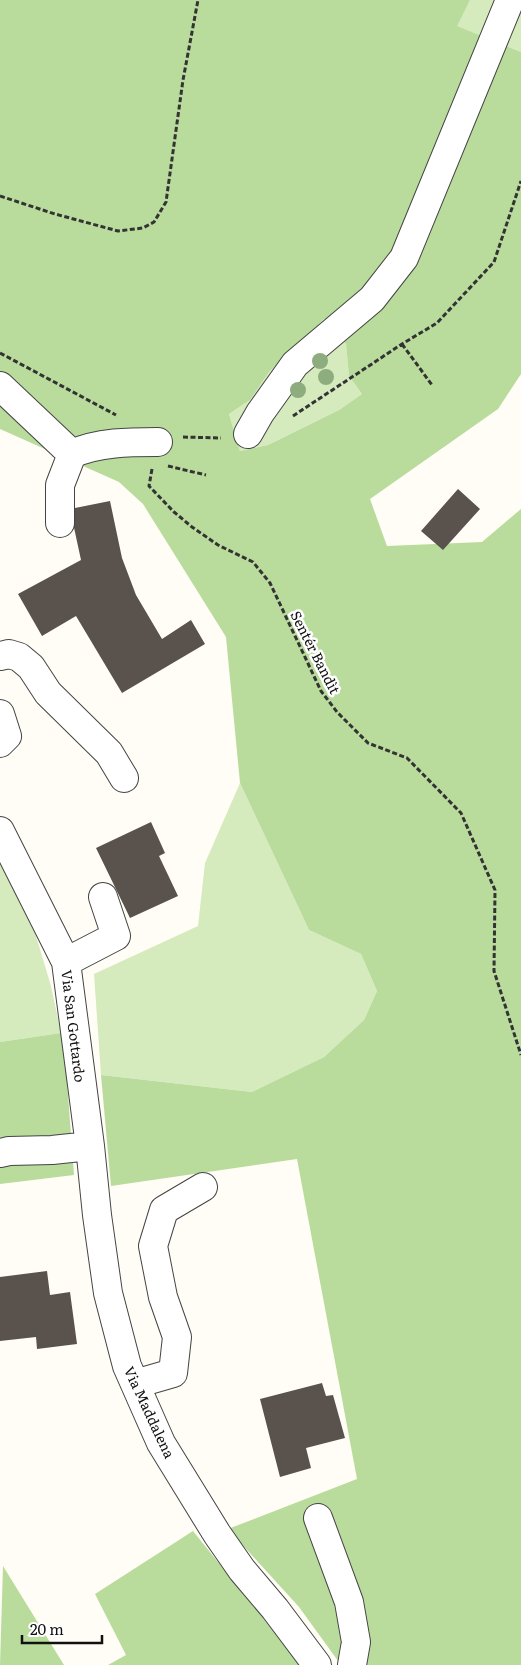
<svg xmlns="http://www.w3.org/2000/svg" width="521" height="1665" viewBox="0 0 521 1665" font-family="Literata,serif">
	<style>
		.green { fill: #d5ebbd }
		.forest { fill: #b9dc9c; fill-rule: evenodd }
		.building { fill: #5a524d }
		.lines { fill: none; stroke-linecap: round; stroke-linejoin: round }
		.minor-casing { stroke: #444; stroke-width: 30 }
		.path { stroke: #333; stroke-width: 3; stroke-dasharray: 5 2.5; stroke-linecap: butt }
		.minor { stroke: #fff; stroke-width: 28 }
		.tree { fill: #8dad7f }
		.labels { text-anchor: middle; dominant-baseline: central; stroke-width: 5; stroke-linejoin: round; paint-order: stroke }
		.street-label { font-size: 14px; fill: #111; stroke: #fff }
	</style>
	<rect width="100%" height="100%" fill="#fffdf5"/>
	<path class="green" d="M470,0h51v52l-65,-26z
		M324,319l22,25 3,32 13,18 -23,16 -71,35 -28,6 -11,-37 21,-14 19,-28z
		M240,783l69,147 52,24 16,37 -13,29 -40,37 -72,35 -151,-17 -7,-101 104,-48 7,-63z
		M0,862l33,64 18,60 10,47 -61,9z"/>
	<path class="forest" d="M0,0h470l-13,26 64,26v322l-23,35 -128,90 17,47 95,-4 39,-33v1156h-180l-42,-58 -71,-78 129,-50 -60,-320 -186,27 -10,-111 151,17 72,-35 40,-37 13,-29 -16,-37 -52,-24 -69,-147 -14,-146 -83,-133 -24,-22 -119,-53zM324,319l22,25 3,32 13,18 -23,16 -71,35 -28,6 -11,-37 21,-14 19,-28z
		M61,1033l5,35 8,107 -74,9v-142z
		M193,1531l108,134h-193l18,-10 -31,-61z
		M3,1566l61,99h-64z"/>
	<path class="building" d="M458,489l22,20 -37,41 -22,-19z
		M110,501l12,57 14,37 26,44 29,-19 14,24 -83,49 -46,-77 -34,20 -24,-42 63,-34 -11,-51z
		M151,822l14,31 -6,3 19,40 -48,22 -34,-70z
		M47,1271l3,24 20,-3 7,52 -40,5 -1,-12 -36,4v-64z
		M322,1383l4,13 7,-1 12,43 -39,10 5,20 -31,9 -20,-78z"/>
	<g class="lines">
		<defs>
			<path id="minor" d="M0,386l72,68
				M248,434l12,-21 35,-49 77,-65 32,-41 106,-258
				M60,523v-38l12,-31c26,-12 58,-12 86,-12
				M0,656l9,-2 10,3 12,10 17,26 61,60 15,25
				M0,714l7,22 -7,7
				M0,831l66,131 24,184 7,69 11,78 19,73 34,77 56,91 25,36 33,39 42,56
				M66,962l50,-26 -13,-39
				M0,1153l9,-2 43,-1 38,-4
				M135,1384l38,-11 4,-36 -14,-40 -10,-51 11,-36 39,-23
				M318,1518l31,84 7,40 -4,23"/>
		</defs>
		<use href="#minor" class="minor-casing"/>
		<path class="path" d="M0,196l55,18 63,17 25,-3 11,-6 12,-20 17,-122 15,-80
			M402,344l30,41
			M0,353l116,62
			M293,416l109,-72 35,-21 57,-61 27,-81
			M183,437l38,1
			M168,466l38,9
			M152,469l-3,17 25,26 18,15 26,18 35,17 17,21 51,108 16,21 31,31 39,15 54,55 34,77 -1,81 27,84"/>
		<use href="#minor" class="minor"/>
	</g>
	<g class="tree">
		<circle cx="320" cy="361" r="8"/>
		<circle cx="326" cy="377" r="8"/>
		<circle cx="298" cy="390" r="8"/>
	</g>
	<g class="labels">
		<g class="street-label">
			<text transform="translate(316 652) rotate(63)">Sentér Bandìt</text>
			<text transform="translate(74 1026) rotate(83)">Via San Gottardo</text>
			<text transform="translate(150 1412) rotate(65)">Via Maddalena</text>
		</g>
	</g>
	<path d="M22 1635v8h80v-8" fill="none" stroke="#111111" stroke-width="2.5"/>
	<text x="30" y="1635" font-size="15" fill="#111111" stroke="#ffffff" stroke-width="4" paint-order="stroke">20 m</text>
</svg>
